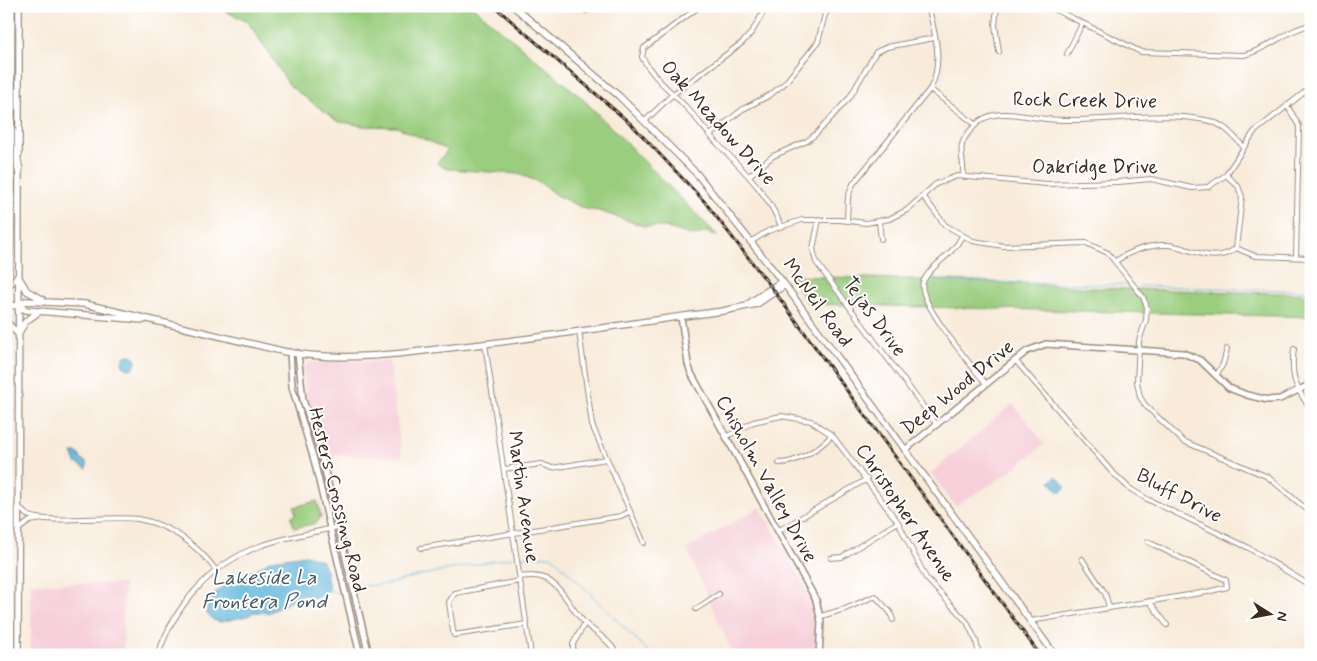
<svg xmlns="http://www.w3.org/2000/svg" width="1317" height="661" viewBox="0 0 1317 661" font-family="Mynerve,sans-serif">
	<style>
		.built { fill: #f6cfd9 }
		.green { fill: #9acd7e; stroke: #6a7c4e }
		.water { fill: #60b7dd; stroke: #4e707e }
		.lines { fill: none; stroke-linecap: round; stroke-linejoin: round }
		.stream { stroke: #60b7dd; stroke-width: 1 }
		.minor-casing { stroke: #9a8a7c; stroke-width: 6 }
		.tertiary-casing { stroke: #9a8a7c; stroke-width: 8 }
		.secondary-casing { stroke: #9a8a7c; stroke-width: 8 }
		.motorway-casing { stroke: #9a8a7c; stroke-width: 9 }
		.minor { stroke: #fff; stroke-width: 4 }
		.tertiary { stroke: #fff; stroke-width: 5 }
		.secondary { stroke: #fff; stroke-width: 5.5 }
		.motorway { stroke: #fff; stroke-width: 7 }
		.rail-casing { stroke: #3b2a1e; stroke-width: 3 }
		.rail { stroke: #fff; stroke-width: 1; stroke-dasharray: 4; stroke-linecap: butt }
		.motorway-bridge-casing { stroke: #9a8a7c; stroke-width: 9; stroke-linecap: butt }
		.motorway-bridge { stroke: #fff; stroke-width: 7 }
		.labels { text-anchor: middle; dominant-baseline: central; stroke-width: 4; stroke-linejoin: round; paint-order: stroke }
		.street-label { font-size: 20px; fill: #3b2a1e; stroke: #fff }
		.water-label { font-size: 21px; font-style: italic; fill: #485b61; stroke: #fff }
	</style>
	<rect width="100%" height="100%" fill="#fff"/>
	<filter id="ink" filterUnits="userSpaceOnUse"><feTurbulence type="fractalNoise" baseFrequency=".02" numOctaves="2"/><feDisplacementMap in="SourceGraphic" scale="10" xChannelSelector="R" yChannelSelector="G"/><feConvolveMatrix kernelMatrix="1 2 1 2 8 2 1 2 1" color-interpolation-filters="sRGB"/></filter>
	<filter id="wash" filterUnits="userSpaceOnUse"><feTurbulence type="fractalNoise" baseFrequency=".0096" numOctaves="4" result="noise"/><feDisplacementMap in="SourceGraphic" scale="20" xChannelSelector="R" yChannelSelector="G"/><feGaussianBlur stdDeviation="1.12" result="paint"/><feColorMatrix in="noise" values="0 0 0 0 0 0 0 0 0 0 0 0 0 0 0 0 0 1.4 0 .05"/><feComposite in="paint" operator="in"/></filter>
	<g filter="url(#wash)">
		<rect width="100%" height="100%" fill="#f8ebda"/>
		<path class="built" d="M389,361l13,96 -76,-2 -19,-53 -4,-33 6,-7z
			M1013,404l32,40 -41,32 -48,30 -25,-33z
			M760,507l51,90 5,22 -1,36h-82l-46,-106z
			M31,583l93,1 -1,71h-92z"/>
		<path class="green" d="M215,6h257l110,92 136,138 -12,-4 -12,4 -29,-9 -21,-1 -45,-15 -14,-2 -29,-14 -17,-13 -21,-8 -71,-5 -10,-6 11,-13 -51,-23 -35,-1 -25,-5 -47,-35 -42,-64z
			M790,276l186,5 119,7 216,6v23l-503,-13z
			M317,501l4,15 -4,7 -23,5 -3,-11 5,-2 -2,-8z"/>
		<path class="water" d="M122 362a7 7 0 1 1 14 0a7 7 0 1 1-14 0Z
			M72,453h6l3,6 6,4v6l-11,-6z
			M1056,476l10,11 -6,6 -10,-11z
			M306,555l15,5 5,10 3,20 -12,8 -14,-3 -35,18 -14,-1 -6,4 -28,6 -7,-2 -6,-6c-5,-28 49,-40 63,-54z"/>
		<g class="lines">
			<path class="stream" d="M933,281l197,4
				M1140,286l171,5
				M519,557l33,-1 100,99
				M365,586l22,-2 30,-8 96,-19
				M327,590l9,2"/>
		</g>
	</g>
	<g filter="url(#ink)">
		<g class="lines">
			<defs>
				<path id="minor" d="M585,6l1,5
					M700,6l-56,42 -2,9c11,21 27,32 43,49 12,12 21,26 33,38 24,25 50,49 63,82
					M997,6l-2,19 4,27
					M1048,6l93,46 103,3c24,-5 43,-26 67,-30
					M1067,54l15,-30
					M930,89l46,36
					M1287,105l12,21 -3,131
					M645,121l27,-26 71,-53 9,-10 15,-26
					M710,135l33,-26 27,-14 15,-12 33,-41 7,-28 8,-8
					M963,175c2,-18 -8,-26 6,-43 4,-4 8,-10 14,-13 18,-10 44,-2 64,0 53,5 111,-10 163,2 15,4 23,15 33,25
					M1226,175l12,11 4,11 -6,51
					M749,176l24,-20 34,-15 10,-8 33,-36 26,-45 11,-5 47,-9
					M923,196l22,29 28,16 31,5 82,-3 22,10 35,44 4,10 -1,13 -7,21 -2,41 3,15 5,8 38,36 85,36 43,36
					M819,219l-6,30 3,13 121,163
					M847,220l1,-23 5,-13 77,-95c14,-25 5,-57 -2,-83
					M879,222l2,17
					M962,236c-10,21 -32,29 -39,46 -7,19 50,85 63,102
					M752,241l16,-10 34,-11h38l26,3 23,-4 18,-9 29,-26 21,-8 90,8 71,-2 33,-3 41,9 16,-1 18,-12 28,-43 57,-45
					M1236,248l19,8 56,2
					M1116,261c14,-10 34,-17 52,-16 23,2 46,21 68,3
					M579,331l13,94 52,118
					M485,344l46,311
					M1294,349c-4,26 1,39 17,60
					M1015,360l96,111 18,17 18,11 100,48 64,39
					M1216,376l7,-12 4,-15
					M726,437l27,-15 28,-6 30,5 21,14 66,87 28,56 41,44 9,19 3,14
					M779,463c19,0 41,-15 53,-28
					M504,469l38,-5 10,4 54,-9
					M19,507c2,2 5,6 8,8 21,10 84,0 111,4 33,6 58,25 78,51
					M19,529l11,-8 13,-2
					M778,531l89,-52
					M421,548l200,-32 8,-4
					M831,558l11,-1 56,-35
					M1082,559l23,34 4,14
					M520,577c9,-1 18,-2 26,2 18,9 26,33 41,46 10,9 25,17 30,30
					M520,581l-65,12 -6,9 4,29 1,4 73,-11
					M1149,601l18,24
					M696,609l23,-15
					M821,616l24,-7 30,-13 15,16 3,8
					M1030,621l177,-29 20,-5 -1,-7 -78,-38
					M158,655c16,-49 53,-91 102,-109 25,-9 52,-13 78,-19
					M573,655v-11l12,-21"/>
				<path id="tertiary" d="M681,317l7,47 3,9 125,227 5,22 -2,33
					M290,352l2,35 22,73 46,195
					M298,353l5,47 17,50 49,205
					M905,450l122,-99 19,-7 137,9 17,7 29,28 18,7 21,5 12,-1 31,-15"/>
				<path id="secondary" d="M513,6l106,90 78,78 88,111 270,370
					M19,154v-148
					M6,288l12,-12 9,15 15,8
					M748,304l34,-23
					M6,305l12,1 8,4 118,10
					M18,306l7,-5 60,3 201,48c57,10 114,2 170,-5 90,-9 178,-25 267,-36l34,-7 28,-19
					M6,321l12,13
					M18,334l8,-13 14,-10
					M18,655l1,-487"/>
				<path id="motorway" d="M6,62l2,42
					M13,132l6,39"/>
			</defs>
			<use href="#minor" class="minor-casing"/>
			<use href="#tertiary" class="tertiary-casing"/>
			<use href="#secondary" class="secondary-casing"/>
			<use href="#motorway" class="motorway-casing"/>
			<use href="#minor" class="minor"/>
			<use href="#tertiary" class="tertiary"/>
			<use href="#secondary" class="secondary"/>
			<use href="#motorway" class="motorway"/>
			<defs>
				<path id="rail" d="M494,6l138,119 72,76 68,87 268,367"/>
			</defs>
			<use href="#rail" class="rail-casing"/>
			<use href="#rail" class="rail"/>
			<defs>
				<path id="motorway-bridge" d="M6,341l4,-109 1,-226"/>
			</defs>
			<use href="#motorway-bridge" class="motorway-bridge-casing"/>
			<use href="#motorway-bridge" class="motorway-bridge"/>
		</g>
	</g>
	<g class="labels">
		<g class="street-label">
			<text transform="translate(1085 101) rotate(1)">Rock Creek Drive</text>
			<text transform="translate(718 123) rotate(48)">Oak Meadow Drive</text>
			<text x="1095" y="167">Oakridge Drive</text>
			<text transform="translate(817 303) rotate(54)">McNeil Road</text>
			<text transform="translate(874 317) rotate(54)">Tejas Drive</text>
			<text transform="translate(958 388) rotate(-39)">Deep Wood Drive</text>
			<text transform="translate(766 479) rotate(61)">Chisholm Valley Drive</text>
			<text transform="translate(1179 496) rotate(28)">Bluff Drive</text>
			<text transform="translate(523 497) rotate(82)">Martin Avenue</text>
			<text transform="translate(337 500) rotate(76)">Hesters Crossing Road</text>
			<text transform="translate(905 513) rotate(56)">Christopher Avenue</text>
		</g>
		<g class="water-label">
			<text x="264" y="578">Lakeside La<tspan x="264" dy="24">Frontera Pond</tspan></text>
		</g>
	</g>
	<rect width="1317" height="661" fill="none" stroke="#fff" stroke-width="25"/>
	<g transform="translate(1270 614) rotate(101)" stroke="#ffffff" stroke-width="4" paint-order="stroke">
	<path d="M0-4L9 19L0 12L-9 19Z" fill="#3b2a1e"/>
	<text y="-8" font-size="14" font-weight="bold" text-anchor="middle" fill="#3b2a1e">N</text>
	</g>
</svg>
